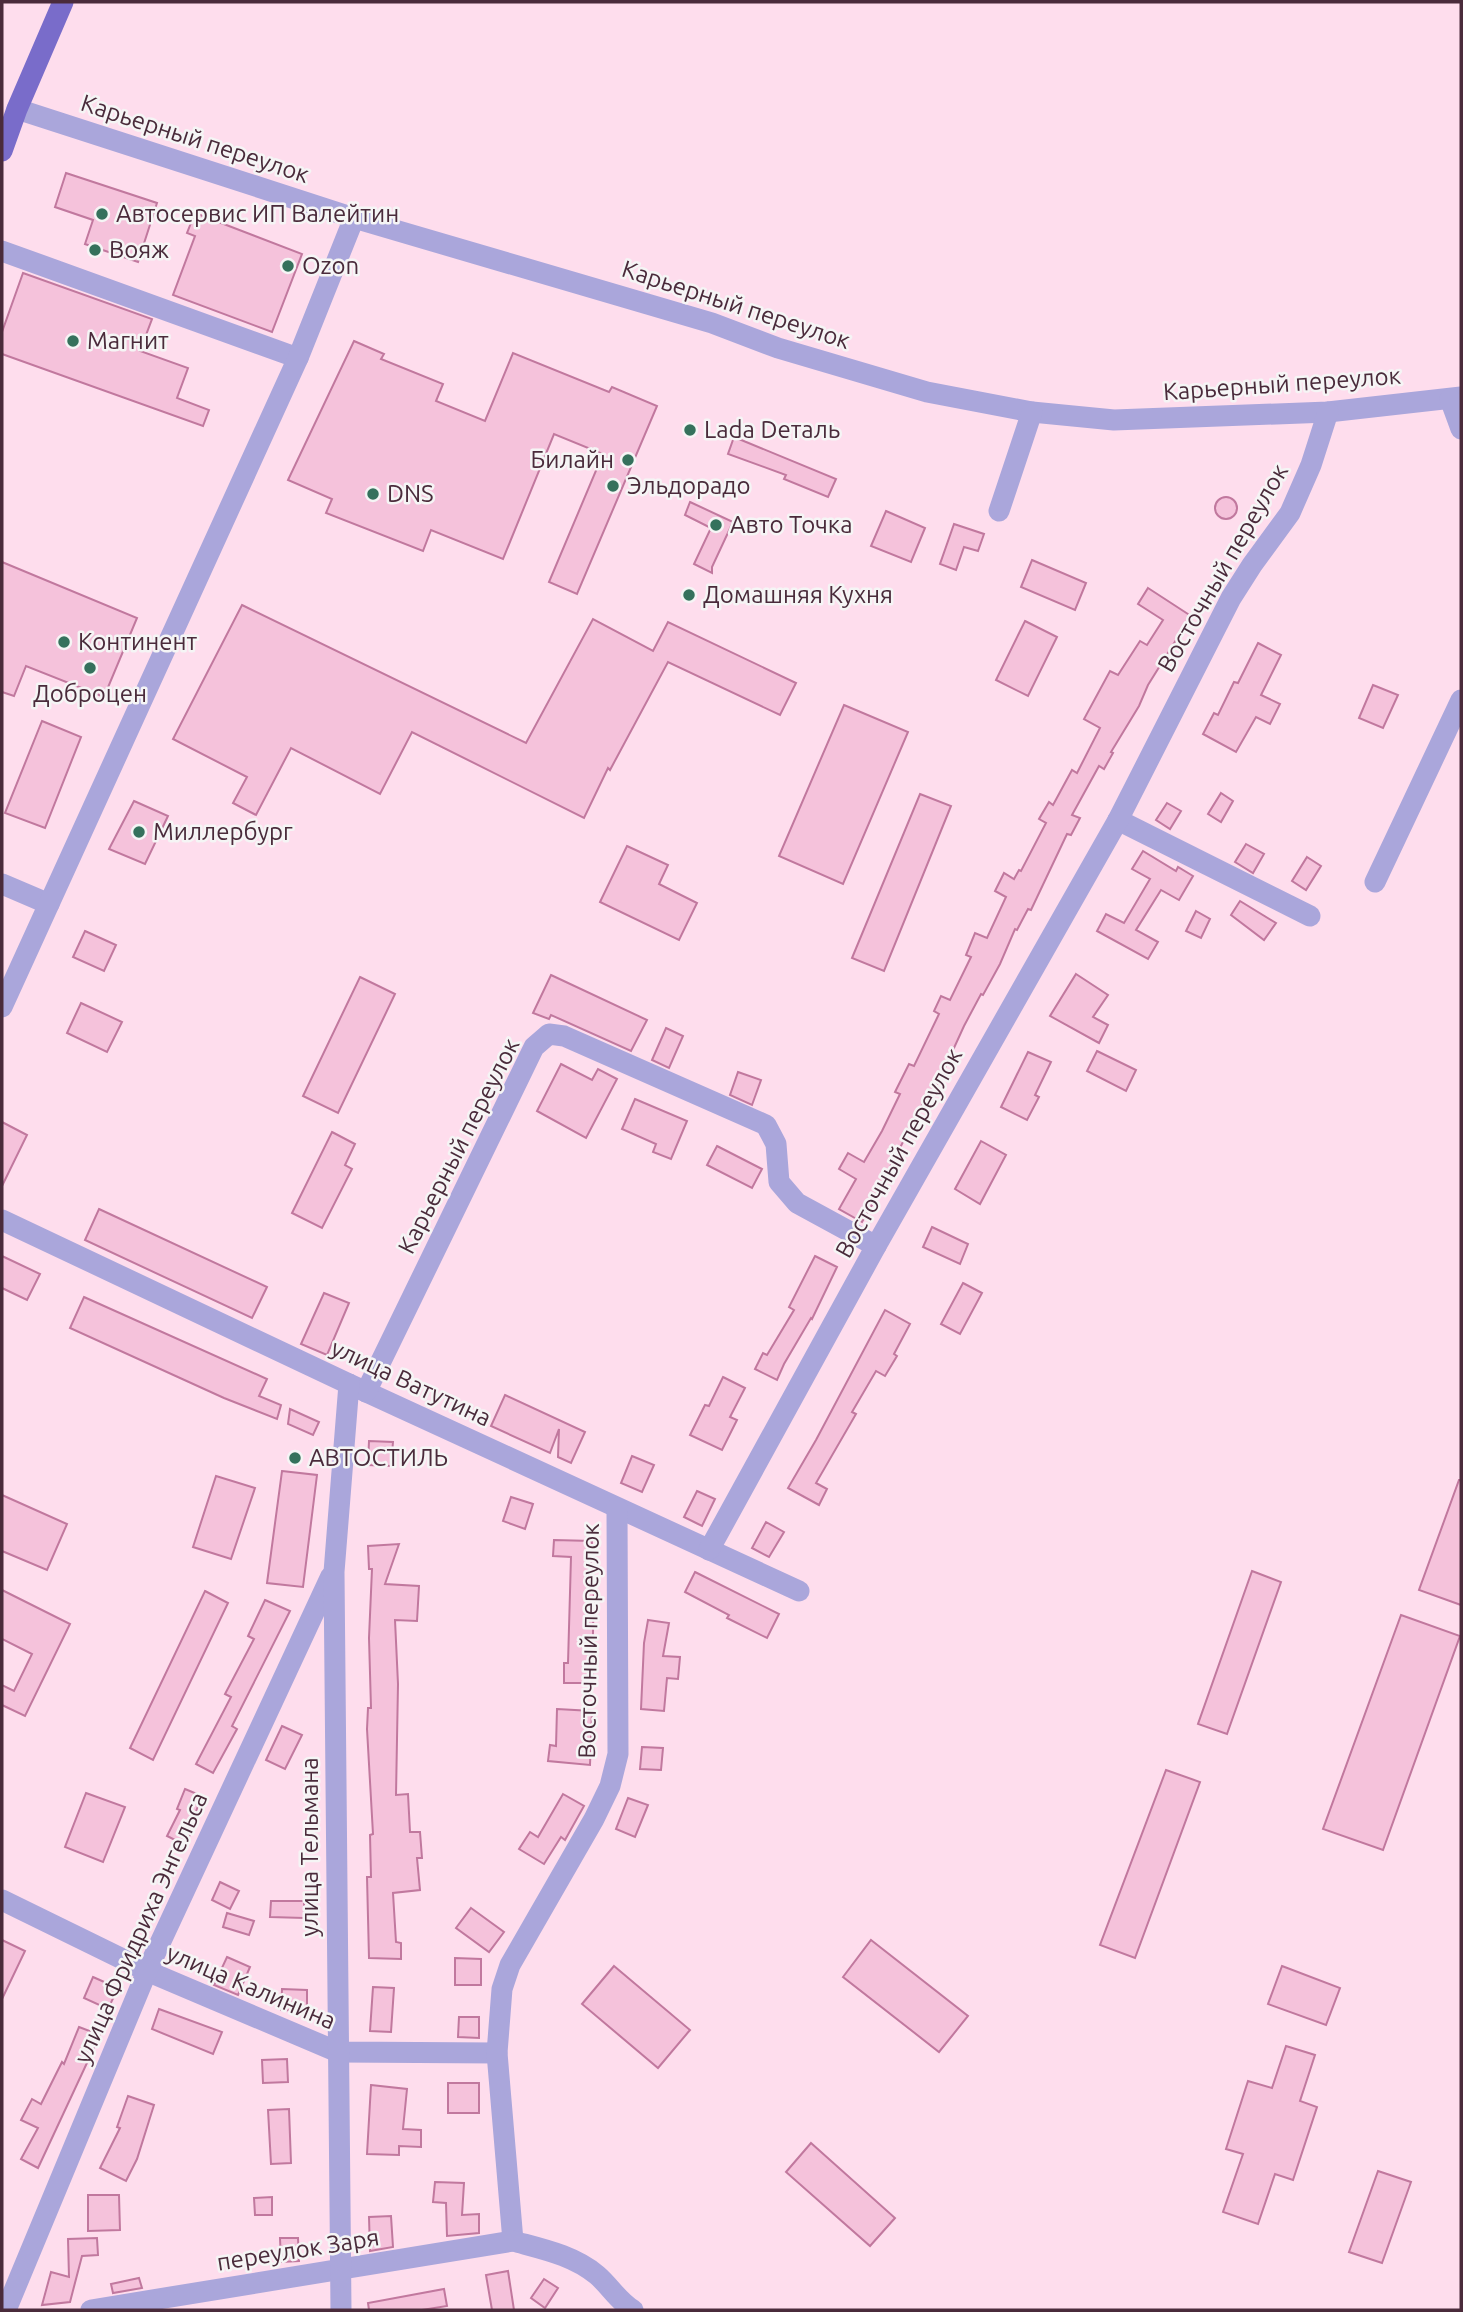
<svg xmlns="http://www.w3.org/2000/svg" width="1463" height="2312" viewBox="0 0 1463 2312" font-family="Ubuntu,sans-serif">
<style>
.building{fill:#f5c2db;stroke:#c1789e;stroke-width:2}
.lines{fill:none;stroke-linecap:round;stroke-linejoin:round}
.minor{stroke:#aaa6db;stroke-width:21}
.major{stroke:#796cca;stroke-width:21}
.poi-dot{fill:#35715c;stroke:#f5f5f5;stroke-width:2.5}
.labels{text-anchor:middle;stroke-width:5;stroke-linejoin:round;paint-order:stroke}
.street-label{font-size:24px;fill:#4a2b3b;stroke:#f5f5f5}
.poi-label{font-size:24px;fill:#4a2b3b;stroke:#f5f5f5;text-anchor:start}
</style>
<rect width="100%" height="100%" fill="#fedded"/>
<g class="building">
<path d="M66 173 157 203 138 262 85 244 93 220 55 207Z"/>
<path d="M195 213 302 254 272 332 173 295 195 236 187 233Z"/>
<path d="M23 273 152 319 140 351 188 368 177 398 209 410 203 426 2 354V332Z"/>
<path d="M354 341 384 354 381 359 443 384 436 401 485 421 513 353 609 392 612 387 657 406 577 594 549 582 603 454 554 434 503 559 431 530 423 551 326 513 332 499 288 480Z"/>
<path d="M734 437 836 479 828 497 784 479 786 475 728 454Z"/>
<circle cx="1226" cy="508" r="11"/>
<path d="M690 502 733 522 712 567V573L694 564 711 528 685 515Z"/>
<path d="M886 511 925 528 911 562 871 546Z"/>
<path d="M954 524 984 534 978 551 964 547 956 570 940 564Z"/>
<path d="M1032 560 1086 583 1075 610 1021 587Z"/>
<path d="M2 562 137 618 104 697 26 666 14 696 2 692Z"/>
<path d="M1148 588 1191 616 1148 685 1139 706 1111 752 1113 753 1104 769 1099 766 1072 815 1080 818 1071 835 1067 834 1031 910 1028 909 1017 930 1015 929 1000 964 983 995 981 994 964 1026 927 1107 922 1105 886 1175 889 1176 862 1222 839 1209 856 1179 839 1169 848 1153 864 1162 882 1131 900 1094 895 1092 909 1064 914 1066 939 1014 934 1011 941 996 950 1000 971 957 966 955 975 933 987 938 1006 897 995 891 1004 873 1014 879 1019 870 1021 871 1046 823 1039 819 1049 802 1053 805 1072 770 1077 773 1100 728 1084 719 1110 671 1118 675 1140 641 1147 645 1163 620 1138 604Z"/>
<path d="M242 605 526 743 593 619 653 651 668 622 796 683 780 715 668 662 610 770 608 768 584 818 412 732 380 794 291 748 256 815 233 803 247 777 173 739Z"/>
<path d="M1025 621 1057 637 1028 696 996 680Z"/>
<path d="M1258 643 1281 655 1261 695 1280 704 1270 724 1256 717 1236 752 1203 734 1214 713 1218 715 1234 682 1238 683Z"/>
<path d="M1373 685 1398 695 1383 728 1359 718Z"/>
<path d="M844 705 908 732 843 884 779 856Z"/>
<path d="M42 721 81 737 45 828 5 813Z"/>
<path d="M1221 793 1233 801 1221 822 1208 814Z"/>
<path d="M920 794 951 806 884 971 852 958Z"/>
<path d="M134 801 168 816 145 864 109 849Z"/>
<path d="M1167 803 1181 811 1170 829 1156 820Z"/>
<path d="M1246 844 1264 854 1253 873 1235 862Z"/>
<path d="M627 846 668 865 659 884 697 903 679 940 600 902Z"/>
<path d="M1143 851 1176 871 1178 867 1193 876 1179 900 1161 890 1136 930 1158 942 1148 959 1097 931 1106 914 1124 923 1150 879 1132 869Z"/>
<path d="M1307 857 1321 866 1306 890 1292 881Z"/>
<path d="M1240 901 1276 923 1264 940 1231 915Z"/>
<path d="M1196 911 1210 919 1201 938 1186 931Z"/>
<path d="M85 931 116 945 104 971 73 957Z"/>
<path d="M1076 974 1108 995 1093 1017 1108 1025 1099 1043 1050 1016Z"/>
<path d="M551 975 647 1020 631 1051 551 1015 549 1019 533 1013Z"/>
<path d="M360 977 395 994 338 1113 303 1096Z"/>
<path d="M81 1003 122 1022 107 1052 67 1033Z"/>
<path d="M666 1028 683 1036 669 1068 652 1060Z"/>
<path d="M1097 1051 1136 1070 1126 1091 1087 1071Z"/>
<path d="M1028 1052 1051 1062 1035 1095 1039 1097 1027 1120 1001 1107Z"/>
<path d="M561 1064 592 1080 598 1069 617 1079 586 1138 537 1111Z"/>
<path d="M738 1072 761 1080 752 1105 730 1095Z"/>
<path d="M635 1099 687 1121 671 1159 653 1152 656 1144 622 1129Z"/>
<path d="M2 1122 27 1135 2 1186Z"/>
<path d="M332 1132 355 1144 345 1165 352 1169 322 1228 292 1213Z"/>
<path d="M981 1141 1006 1155 980 1204 955 1189Z"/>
<path d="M717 1146 762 1169 752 1188 707 1165Z"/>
<path d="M99 1209 267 1287 252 1318 85 1240Z"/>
<path d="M932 1227 968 1244 960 1264 923 1247Z"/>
<path d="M2 1256 40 1274 27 1300 2 1288Z"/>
<path d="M815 1256 837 1267 812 1319 811 1318 784 1364 777 1380 755 1369 763 1353 767 1355 794 1310 789 1307Z"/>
<path d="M963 1283 982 1293 960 1334 941 1324Z"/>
<path d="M324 1293 349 1303 327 1355 301 1344Z"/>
<path d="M84 1297 267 1379 259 1396 281 1405 277 1419 224 1398 70 1328Z"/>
<path d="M885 1310 910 1324 894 1354 897 1356 885 1376 876 1371 852 1412 856 1414 816 1483 827 1489 819 1505 788 1488 816 1440Z"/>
<path d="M723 1377 745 1388 730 1417 737 1420 722 1450 690 1435 705 1405 709 1406Z"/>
<path d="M505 1395 585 1432 571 1463 558 1457 559 1429 550 1453 491 1426Z"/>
<path d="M290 1409 319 1422 313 1435 288 1424Z"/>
<path d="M369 1441 393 1442 391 1466 368 1465Z"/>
<path d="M632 1456 654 1465 642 1492 621 1483Z"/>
<path d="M282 1471 317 1475 303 1587 267 1583Z"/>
<path d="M216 1476 255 1488 231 1559 193 1547Z"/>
<path d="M1459 1480H1461V1605L1419 1590Z"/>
<path d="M697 1491 715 1499 702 1526 684 1517Z"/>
<path d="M2 1495 67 1524 47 1570 2 1551Z"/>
<path d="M511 1497 533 1504 525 1529 503 1521Z"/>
<path d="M766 1522 784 1532 769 1557 752 1548Z"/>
<path d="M554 1540 592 1541 590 1582H594L592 1683H564V1663H568L571 1557 553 1556Z"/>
<path d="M399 1544 385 1584 419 1586 417 1621 395 1620 398 1684 396 1795 408 1794 410 1832H420L422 1858H417L420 1890 393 1893 396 1942 401 1943V1959L369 1958 367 1877H371L370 1835 373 1834 367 1729 368 1708H371L369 1638 372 1569H369L368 1546Z"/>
<path d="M1252 1571 1281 1582 1227 1734 1198 1724Z"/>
<path d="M695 1572 779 1614 767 1638 727 1618 729 1615 685 1592Z"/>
<path d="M2 1590 70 1624 25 1716 2 1705V1685L14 1691 32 1654 2 1639Z"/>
<path d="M205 1591 228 1603 153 1760 130 1748Z"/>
<path d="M265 1600 290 1611 232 1726 237 1729 213 1773 196 1764 231 1697 225 1694 254 1639 248 1636Z"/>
<path d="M1401 1615 1460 1636 1383 1850 1323 1829Z"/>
<path d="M648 1620 669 1623 663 1656 680 1657 678 1679 667 1678 664 1711 641 1709 644 1643Z"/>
<path d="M557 1709 592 1711 590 1765 548 1761 550 1745 556 1746Z"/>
<path d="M282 1726 302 1735 285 1769 266 1760Z"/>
<path d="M642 1747 663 1748 661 1770 640 1769Z"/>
<path d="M1166 1770 1200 1782 1135 1958 1100 1945Z"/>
<path d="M185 1789 202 1796 191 1824 194 1826 185 1845 167 1836 180 1810 177 1809Z"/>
<path d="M86 1793 125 1807 103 1862 65 1847Z"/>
<path d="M563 1794 584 1806 565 1840 561 1837 544 1864 519 1849 530 1832 538 1837Z"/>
<path d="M628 1798 648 1805 635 1837 616 1829Z"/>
<path d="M220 1882 239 1891 230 1909 212 1900Z"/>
<path d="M271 1901H304V1918L270 1917Z"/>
<path d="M471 1908 504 1932 489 1952 456 1928Z"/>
<path d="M227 1913 254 1921 249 1935 223 1927Z"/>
<path d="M2 1940 25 1951 2 1999Z"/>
<path d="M871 1940 968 2016 939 2052 843 1977Z"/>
<path d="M227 1957 250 1967 238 1995 214 1985Z"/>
<path d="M455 1958 481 1959V1985H455Z"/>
<path d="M614 1966 690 2030 658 2068 582 2004Z"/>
<path d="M1282 1966 1340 1988 1326 2025 1268 2004Z"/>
<path d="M93 1977 118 1988 108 2009 84 1998Z"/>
<path d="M373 1987 394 1988 391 2032 370 2031Z"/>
<path d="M282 1989 307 1990V2011L281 2010Z"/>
<path d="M159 2009 222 2032 213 2054 152 2029Z"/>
<path d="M459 2017H479V2038L458 2037Z"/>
<path d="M79 2027 100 2035 38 2168 21 2159 38 2128 21 2120 32 2099 41 2104 62 2062 64 2064Z"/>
<path d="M1286 2046 1315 2055 1300 2101 1317 2107 1293 2180 1275 2174 1258 2224 1223 2212 1243 2154 1226 2149 1248 2081 1272 2088Z"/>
<path d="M287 2059 288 2082 263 2083 262 2060Z"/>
<rect x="448" y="2083" width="31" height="30"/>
<path d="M371 2085 407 2089 403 2129 421 2130V2147L399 2146V2155L367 2154Z"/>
<path d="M128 2096 154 2105 137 2159 126 2181 100 2168 120 2128 117 2127Z"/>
<path d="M289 2109 291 2163 271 2164 268 2110Z"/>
<path d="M811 2143 895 2218 870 2246 786 2172Z"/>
<path d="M1378 2171 1411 2182 1382 2263 1349 2252Z"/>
<path d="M435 2182 464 2183 462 2215 479 2214V2233L447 2236 446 2203 433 2202Z"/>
<path d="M88 2195H119L120 2230 88 2231Z"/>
<path d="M272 2197V2215H255L254 2198Z"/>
<path d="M391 2216 393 2247 370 2251 369 2217Z"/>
<path d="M97 2238 98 2255 82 2256 70 2302 42 2305 51 2272 69 2277 68 2239Z"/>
<path d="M280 2238H298L299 2261 281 2262Z"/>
<path d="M508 2271 514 2310H492L486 2275Z"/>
<path d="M139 2278 142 2288 113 2293 111 2284Z"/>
<path d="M544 2279 558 2288 545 2308 531 2298Z"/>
<path d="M444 2289 447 2306 422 2310H369L368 2303Z"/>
</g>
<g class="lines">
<g class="minor">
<path d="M17 109 354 218 712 323 778 348 927 392 1032 412 1114 420 1328 412 1461 397"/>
<path d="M2 251 298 358"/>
<path d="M1450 399 1461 429"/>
<path d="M999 511 1032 412"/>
<path d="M1118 820 1310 916"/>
<path d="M1375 882 1461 700"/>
<path d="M2 884 49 904"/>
<path d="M2 1007 298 358 354 218"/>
<path d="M2 1220 349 1384 799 1591"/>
<path d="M366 1392 534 1047 549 1034 564 1036 766 1125 776 1144 779 1182 797 1203 876 1246"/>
<path d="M709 1550 876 1246 1118 820 1231 598 1252 565 1290 513 1311 465 1328 412"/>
<path d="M2 1900 147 1971 338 2052 497 2053"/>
<path d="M513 2241 497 2053 502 1989 510 1965 594 1819 610 1786 618 1754 617 1508"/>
<path d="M6 2310 147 1971 331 1576"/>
<path d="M91 2310 513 2241C542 2249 573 2255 597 2275 610 2286 618 2301 633 2310"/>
<path d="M341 2310 334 1572 349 1384"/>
</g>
<path class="major" d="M2 151 17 109 63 2"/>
</g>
<g class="poi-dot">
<circle cx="102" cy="214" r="7"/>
<circle cx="95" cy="250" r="7"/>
<circle cx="288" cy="266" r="7"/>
<circle cx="73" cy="341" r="7"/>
<circle cx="690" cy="430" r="7"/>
<circle cx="628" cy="460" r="7"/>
<circle cx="613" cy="486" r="7"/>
<circle cx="373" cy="494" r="7"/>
<circle cx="716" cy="525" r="7"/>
<circle cx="689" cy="595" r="7"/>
<circle cx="64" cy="642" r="7"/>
<circle cx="90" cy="668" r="7"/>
<circle cx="139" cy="832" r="7"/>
<circle cx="295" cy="1458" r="7"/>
</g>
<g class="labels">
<g class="street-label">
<text transform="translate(195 139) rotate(18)" y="8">Карьерный переулок</text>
<text transform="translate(736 305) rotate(18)" y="8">Карьерный переулок</text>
<text transform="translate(1282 384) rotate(-4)" y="8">Карьерный переулок</text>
<text transform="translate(1223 568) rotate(-60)" y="8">Восточный переулок</text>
<text transform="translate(459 1146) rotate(-63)" y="8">Карьерный переулок</text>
<text transform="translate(899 1153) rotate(-61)" y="8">Восточный переулок</text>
<text transform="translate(411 1383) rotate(25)" y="8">улица Ватутина</text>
<text transform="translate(589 1641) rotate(-89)" y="8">Восточный переулок</text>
<text transform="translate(310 1847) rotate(-90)" y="8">улица Тельмана</text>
<text transform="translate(141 1928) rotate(-66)" y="8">улица Фридриха Энгельса</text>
<text transform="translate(251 1987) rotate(23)" y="8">улица Калинина</text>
<text transform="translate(298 2250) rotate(-9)" y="8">переулок Заря</text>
</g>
<g class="poi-label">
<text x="116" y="222">Автосервис ИП Валейтин</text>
<text x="109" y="258">Вояж</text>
<text x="302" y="274">Ozon</text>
<text x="87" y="349">Магнит</text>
<text x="704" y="438">Lada Dеталь</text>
<text x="614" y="468" text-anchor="end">Билайн</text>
<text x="627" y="494">Эльдорадо</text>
<text x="387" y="502">DNS</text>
<text x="730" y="533">Авто Точка</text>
<text x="703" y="603">Домашняя Кухня</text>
<text x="78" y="650">Континент</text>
<text x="90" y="702" text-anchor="middle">Доброцен</text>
<text x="153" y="840">Миллербург</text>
<text x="309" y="1466">АВТОСТИЛЬ</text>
</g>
</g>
<rect width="1463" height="2312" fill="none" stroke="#4a2b3b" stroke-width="7"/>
</svg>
